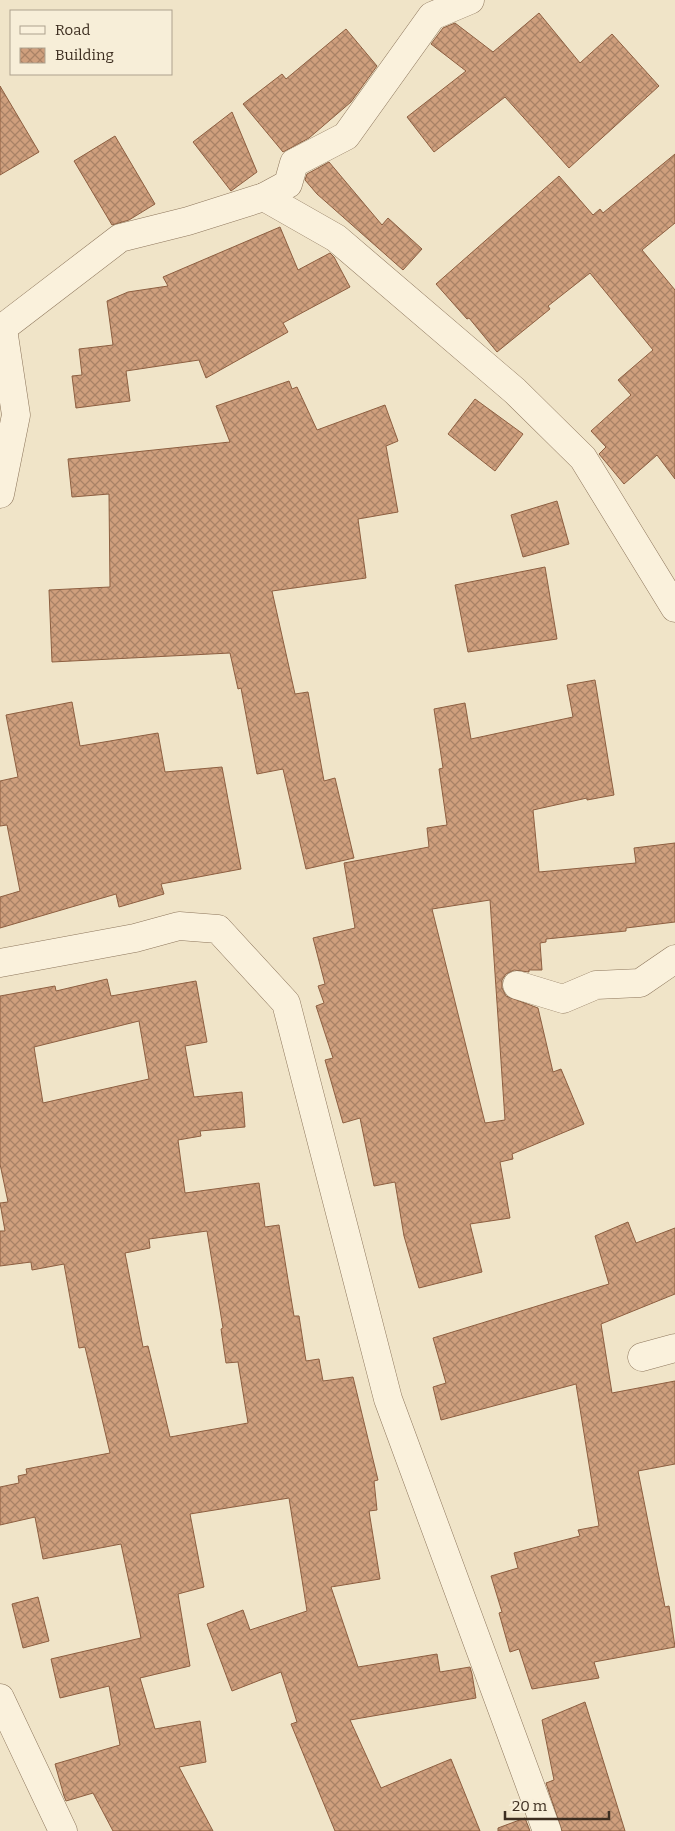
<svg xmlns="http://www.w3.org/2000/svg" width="675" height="1831" viewBox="0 0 675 1831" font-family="Bitter,serif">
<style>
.building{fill:url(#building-cross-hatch);stroke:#8d5f41;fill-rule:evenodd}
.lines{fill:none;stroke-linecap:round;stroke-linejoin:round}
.minor-casing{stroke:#8d765c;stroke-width:29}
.minor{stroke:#faf1dc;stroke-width:28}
</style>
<defs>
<pattern id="building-cross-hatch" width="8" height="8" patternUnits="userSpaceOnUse" patternTransform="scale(1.25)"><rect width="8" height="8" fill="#cf9f7d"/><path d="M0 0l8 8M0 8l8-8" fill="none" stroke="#a98266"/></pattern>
</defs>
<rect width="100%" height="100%" fill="#f0e4c8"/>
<g class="building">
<path d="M539 13 580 63 612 34 659 86 569 168 505 97 434 152 407 117 466 71 431 44 443 28 455 23 493 52Z"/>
<path d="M346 29 377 66 351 102 309 138 283 152 243 104 282 74 286 79Z"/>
<path d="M0 86 39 152 0 175Z"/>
<path d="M232 112 257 172 231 191 193 142Z"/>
<path d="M115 136 155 204 129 220 112 225 74 161Z"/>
<path d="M675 154V223L642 250 675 290V479L657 455 624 484 599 454 606 447 591 431 631 395 618 380 653 350 590 273 548 306 550 309 497 352 469 318 467 319 436 284 559 176 593 215 600 209 603 213Z"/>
<path d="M329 162 382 225 388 218 422 249 403 270 317 194 305 180 307 174Z"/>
<path d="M280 227 298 270 330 253 334 257 350 287 283 323 288 332 206 378 199 360 126 371 130 401 76 408 72 376 82 375 79 349 113 345 107 301 128 292 168 286 163 277Z"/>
<path d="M289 381 292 389 297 387 317 430 385 405 398 441 386 446 398 512 358 519 366 578 272 591 295 694 308 692 324 781 335 778 354 858 306 869 283 769 257 774 241 688 238 689 230 653 52 662 49 590 110 587 109 494 72 497 68 459 230 442 216 406Z"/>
<path d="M475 399 523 434 495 471 448 434Z"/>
<path d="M557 501 569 544 523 557 511 515Z"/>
<path d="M545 567 557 639 468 652 455 585Z"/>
<path d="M595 680 614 795 587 800V798L533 810 539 872 636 863 634 848 675 843V922L626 928V931L546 939V942L540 943 542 970H529V972L514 970 506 974 502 980V988L506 996 538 1008 553 1072 561 1069 584 1124 512 1154 513 1159 500 1162 510 1218 470 1224 482 1272 419 1288 404 1236 395 1182 374 1186 360 1118 343 1123 325 1060 333 1058 316 1006 324 1003 318 986 325 984 313 938 355 928 344 863 429 847 427 828 447 825 439 769 443 768 434 709 465 703 471 739 573 717 567 685ZM490 900 505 1120 485 1123 432 909Z"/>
<path d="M72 702 80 746 158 733 165 772 222 767 241 869 161 884 164 894 119 907 116 894 0 928V897L20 891 7 825 0 826V781L18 777 6 715Z"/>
<path d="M107 979 111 996 196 981 207 1042 185 1046 194 1097 242 1092 245 1127 200 1131 201 1136 178 1140 185 1193 259 1183 265 1227 279 1225 294 1316H299L306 1361 319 1359 323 1381 353 1377 378 1480 374 1481 377 1510 369 1511 380 1579 331 1587 358 1667 437 1654 440 1672 470 1667 472 1674 476 1698 350 1720 381 1788 451 1759 480 1831H335L291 1724 297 1722 281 1672 232 1691 207 1624 243 1610 250 1630 307 1611 289 1498 190 1514 204 1587 178 1594 190 1666 140 1678 155 1729 200 1721 206 1762 179 1767 213 1831H113L93 1793 66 1801 64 1796 55 1764 120 1745 109 1686 60 1698 51 1659 141 1638 121 1544 43 1559 35 1517 0 1525V1487L19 1483 18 1476 27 1474 26 1469 110 1453 85 1347 79 1348 64 1264 32 1270 31 1262 0 1266V1231H5L0 1203 8 1202 0 1164V996L55 986 56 991ZM139 1021 149 1079 43 1103 34 1047ZM207 1231 223 1328 221 1329 226 1363 238 1362 248 1423 170 1437 148 1346 143 1347 125 1253 150 1248 149 1239Z"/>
<path d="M628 1222 636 1243 675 1228V1294L601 1324 612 1393 675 1381V1464L638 1471 665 1607 669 1606 675 1647 594 1662 599 1678 532 1689 519 1649 510 1652 499 1613 502 1612 491 1576 518 1568 514 1553 580 1536 578 1530 599 1526 576 1384 441 1420 433 1387 446 1383 433 1338 609 1284 595 1236Z"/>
<path d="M38 1597 49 1641 23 1648 12 1604Z"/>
<path d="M585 1702 625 1831H562L546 1783 554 1780 542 1720Z"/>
<path d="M525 1818 530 1831H498V1828Z"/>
</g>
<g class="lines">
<g class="minor-casing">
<g id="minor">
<path d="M264 197 288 184 294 163 346 136 432 16 470 0"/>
<path d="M0 330 120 238 188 221 264 197 336 238 515 391 583 458 675 608"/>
<path d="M0 494 16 415 3 329"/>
<path d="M0 963 135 938 179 926 218 929 286 1003 388 1399 547 1831"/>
<path d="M517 985 563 999 596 985 640 983 675 959"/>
<path d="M642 1357 675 1348"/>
<path d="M0 1698 63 1831"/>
</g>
</g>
<use href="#minor" class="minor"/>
</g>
<rect x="10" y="10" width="162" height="65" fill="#f7eed8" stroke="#ada18e"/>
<rect x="20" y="26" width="25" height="8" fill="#faf1dc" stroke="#ada18e"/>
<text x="55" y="35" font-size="15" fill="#3d2e20">Road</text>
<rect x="20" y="48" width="25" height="15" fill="url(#building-cross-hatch)" stroke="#ada18e"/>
<text x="55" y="60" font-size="15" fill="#3d2e20">Building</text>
<path d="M505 1811v8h104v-8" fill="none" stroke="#3d2e20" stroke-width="2.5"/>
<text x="512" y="1811" font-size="15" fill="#3d2e20" stroke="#f7eed8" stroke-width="4" paint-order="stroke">20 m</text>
</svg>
